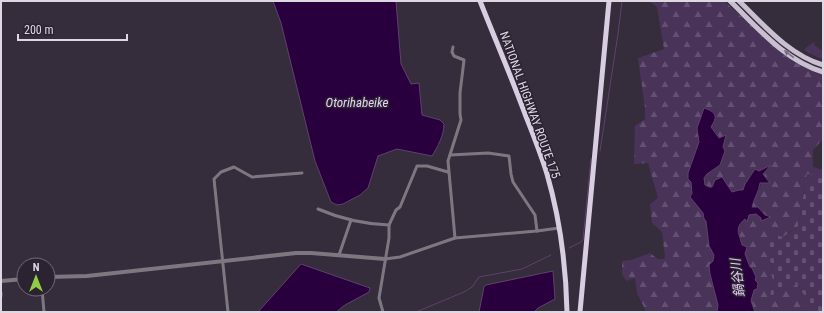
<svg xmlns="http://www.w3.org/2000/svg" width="824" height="313" viewBox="0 0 824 313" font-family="'Roboto Condensed','Noto Sans JP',sans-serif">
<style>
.forest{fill:url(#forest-firs)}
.cemetery{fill:url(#cemetery-stones)}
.water{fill:#29003d;stroke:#5f416f}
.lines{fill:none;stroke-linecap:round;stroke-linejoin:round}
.stream{stroke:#5f416f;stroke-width:1}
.minor{stroke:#7d7880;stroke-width:3}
.tertiary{stroke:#7d7880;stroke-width:4}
.primary{stroke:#c9bfd1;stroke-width:5}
.trunk{stroke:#d8cde1;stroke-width:5}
.oneway{fill:#7a7082}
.labels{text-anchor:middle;stroke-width:3;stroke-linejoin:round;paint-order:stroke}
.street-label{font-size:12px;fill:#ded8e3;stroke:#2b2232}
.water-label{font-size:13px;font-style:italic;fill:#e6d0f6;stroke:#2b2232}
</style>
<defs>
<pattern id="forest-firs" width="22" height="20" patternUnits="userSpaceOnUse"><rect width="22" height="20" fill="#4a3359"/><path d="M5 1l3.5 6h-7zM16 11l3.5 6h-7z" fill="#645071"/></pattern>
<pattern id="cemetery-stones" width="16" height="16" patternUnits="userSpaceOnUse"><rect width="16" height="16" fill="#4a3359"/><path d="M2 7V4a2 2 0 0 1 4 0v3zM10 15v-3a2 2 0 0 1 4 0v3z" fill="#645071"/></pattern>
</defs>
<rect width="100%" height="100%" fill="#352c3c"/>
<g class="forest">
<path d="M649 1H724L792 61 816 73 823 75V139L813 150V167L823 170V176L807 174 798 227 783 237 766 254C775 265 770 268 773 281L795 282 811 305 805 312H755L751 301 756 277 747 260 745 254 746 247 742 245C739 233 734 228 745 218L748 221 749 215 756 214 761 218V221L770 217 765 215 763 212 752 207C753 201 756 198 758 192 764 180 760 178 770 166L759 171 744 190H739L733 192 715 180 712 187H709L705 185 703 179 707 174 720 165 725 135 720 138 711 127 715 121 697 128 699 142 688 173C689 181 694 188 690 197L703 213 704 219 706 221 709 246 714 255 713 261 709 265 710 274 718 305 717 312H644L645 309 637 293 635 278 626 281 622 274V261L631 260 650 253 658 259H664L665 257 662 232 652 223 650 204 658 198 648 163 634 164 635 126 645 119V108L638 58 664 49 657 7Z"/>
<path d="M814 42 815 46 823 51V59L817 57 804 50 808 46Z"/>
</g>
<path class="cemetery" d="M807 174 823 176V312H805L811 305 795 282H792L791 286 770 296 773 281 771 273 772 264 766 254 768 239 773 234 783 237 798 227Z"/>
<g class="water">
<path d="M273 1H396L401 64 411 84 419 83 422 115 440 120 444 124C444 135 438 146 432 156L397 149 378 156 368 188 360 195 343 204 337 205 331 202 315 161 281 23Z"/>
<path d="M704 108C716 112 718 116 711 127L719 138 726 135 723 147 725 151 720 165 707 174 704 178 705 185 709 187H712L715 180 722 177 732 192 739 190H743L745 184 755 169 759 171 771 165 763 174 770 183H760C759 192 754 198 752 207H758L765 215 771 217 761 221V218L756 214 749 215 747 222 745 219C734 228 739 233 742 245L747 247 745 254 750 267 752 268 756 277 755 280 758 283 757 289 754 290 751 301 755 312H717L718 305 710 274 709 265 713 261 714 255 709 246 706 221 704 219 703 213 690 197 692 193 691 182 688 179V173L699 142 697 128Z"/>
<path d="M301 264 370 288 369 292 345 305 336 312H258Z"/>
<path d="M553 271 555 299 538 308 534 312H479L484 287 486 285Z"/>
</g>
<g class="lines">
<g class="stream">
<path d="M600 151 618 34 622 1"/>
<path d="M569 248 581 242 583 240 591 159"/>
<path d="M416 312 464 292 472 287 479 277 522 269 551 255"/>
</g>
<g class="minor">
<path d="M453 47 452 52 454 56 464 60 460 93V114L461 120 448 161 455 238"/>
<path d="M450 155 488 153 509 156 511 174 513 182 535 215 537 231"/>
<path d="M318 209C341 219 364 224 389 225V238L379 298 383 312"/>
<path d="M389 225 396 210 400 207 417 166H427L448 172"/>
<path d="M339 255 351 220"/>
<path d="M385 259 400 257 455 238 537 231 559 228"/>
<path d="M42 289 44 312"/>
<path d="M1 293V296"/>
<path d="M228 312 214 179 221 172 234 167 252 177 302 173"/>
</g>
<g class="tertiary">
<path d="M48 277 87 276 296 253H311L385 259"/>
<path d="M1 281 24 279"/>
</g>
<g class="primary">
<path d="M730 1C757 27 785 61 823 72"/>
<path d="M739 1C764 25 789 55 823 65"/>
</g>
<g class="trunk">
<path d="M480 1C495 39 511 76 525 114 533 134 541 154 547 174 560 219 566 265 567 312"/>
<path d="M580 312 609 1"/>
</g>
</g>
<defs><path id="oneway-solid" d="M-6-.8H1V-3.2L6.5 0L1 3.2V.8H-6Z"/></defs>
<use class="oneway" href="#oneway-solid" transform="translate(789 54) rotate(-143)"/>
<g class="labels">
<g class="street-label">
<text transform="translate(530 105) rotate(70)" y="4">NATIONAL HIGHWAY ROUTE 175</text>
</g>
<g class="water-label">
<text x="357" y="107">Otorihabeike</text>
<text transform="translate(737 278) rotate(-97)" y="5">鍋谷川</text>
</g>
</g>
<rect width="824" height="313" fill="none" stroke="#ded8e3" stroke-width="4"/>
<g transform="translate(36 277)"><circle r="19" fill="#2b2232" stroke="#736b79"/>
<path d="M0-3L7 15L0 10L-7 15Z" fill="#8dce44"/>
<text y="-6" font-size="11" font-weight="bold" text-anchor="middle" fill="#ded8e3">N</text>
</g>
<path d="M18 34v6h109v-6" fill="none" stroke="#ded8e3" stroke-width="2"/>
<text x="24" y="34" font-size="12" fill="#ded8e3" stroke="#2b2232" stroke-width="3" paint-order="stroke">200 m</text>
</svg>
